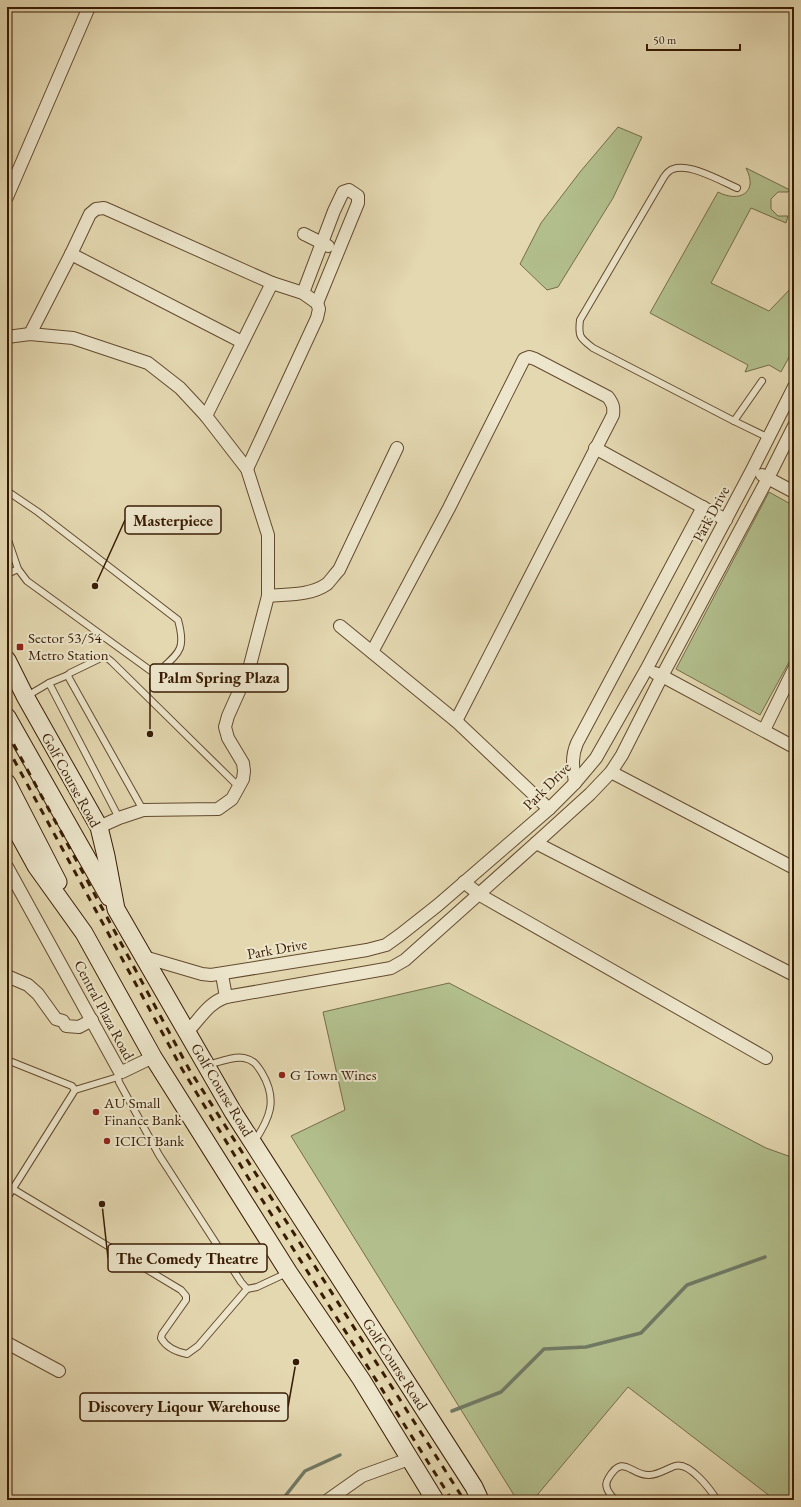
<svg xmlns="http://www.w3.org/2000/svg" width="801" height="1507" viewBox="0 0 801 1507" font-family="'EB Garamond',serif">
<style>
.green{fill:#b2bf8d;stroke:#756d48}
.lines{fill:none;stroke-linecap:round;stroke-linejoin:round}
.stream{stroke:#707a65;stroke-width:3.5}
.lane-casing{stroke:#634a2e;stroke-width:8}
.street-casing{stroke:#634a2e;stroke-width:14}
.secondary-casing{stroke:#381b03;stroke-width:19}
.lane{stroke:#ede6cc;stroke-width:6}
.street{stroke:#ede6cc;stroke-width:12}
.secondary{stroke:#ede6cc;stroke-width:17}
.rail{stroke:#381b03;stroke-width:3;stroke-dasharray:7 7;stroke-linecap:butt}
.poi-dot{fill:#8f2418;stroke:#ede6cc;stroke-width:1.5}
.labels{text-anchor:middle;stroke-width:4;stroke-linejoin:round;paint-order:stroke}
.street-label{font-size:15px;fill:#381b03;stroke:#ede6cc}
.poi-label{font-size:15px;fill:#381b03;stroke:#ede6cc;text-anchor:start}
.leader{fill:none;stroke:#381b03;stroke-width:1.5}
.callout-dot{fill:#381b03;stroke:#ede6cc;stroke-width:1.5}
.callout{fill:#ede6cc;stroke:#381b03;stroke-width:1.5}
.callout-label{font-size:16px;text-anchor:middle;font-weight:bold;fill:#381b03}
</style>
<rect width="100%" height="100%" fill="#e4d8b1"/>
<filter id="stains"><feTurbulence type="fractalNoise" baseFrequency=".005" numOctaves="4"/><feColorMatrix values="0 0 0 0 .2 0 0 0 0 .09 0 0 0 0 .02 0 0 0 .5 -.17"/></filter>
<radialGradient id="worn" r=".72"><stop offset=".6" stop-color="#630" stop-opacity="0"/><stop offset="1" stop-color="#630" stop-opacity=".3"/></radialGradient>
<g class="green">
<path d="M618 127 642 137 613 198 558 287 547 290 520 264 541 223 580 172Z"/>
<path d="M746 168 790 190 788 192H778L771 199V209L778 216H788L786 223 751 208 711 283 769 311 794 285V348L781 372 769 365 745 372 748 365 650 313 718 192C739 203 759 193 746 168Z"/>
<path d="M769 492 794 506V653L760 715 676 669Z"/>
<path d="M449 983 766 1148 794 1158V1500H775L628 1387 533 1500H517L291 1136 345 1110 323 1012Z"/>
</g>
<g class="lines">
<g class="stream">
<path d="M452 1411 501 1392 544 1349 586 1347 641 1333 687 1285 765 1257"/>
<path d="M282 1500 305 1471 340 1455"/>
</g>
<g class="lane-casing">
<g id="lane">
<path d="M737 188C721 181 690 163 673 169 670 170 666 174 664 177L580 320C578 337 580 338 593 348L734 421 769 438"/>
<path d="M734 421 762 381"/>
<path d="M7 493H10L38 512 178 620C186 649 180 652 159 671H151L27 581 18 569 7 537"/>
<path d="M7 574 18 569"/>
<path d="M49 683 68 675"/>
<path d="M27 696 49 683 119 818"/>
<path d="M143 810 69 678 68 675 70 673 103 657H106L112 662 239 787"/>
<path d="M7 1060 72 1086 75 1090"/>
<path d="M208 1065C219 1062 233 1056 244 1058 254 1060 257 1065 262 1073 278 1100 270 1118 254 1142"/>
<path d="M120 1072 118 1077 119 1082 159 1155 241 1282 247 1289"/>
<path d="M13 1189 181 1290 186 1296V1300L162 1334 161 1338C166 1347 177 1352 187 1354L198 1346 247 1289 257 1287 287 1273"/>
<path d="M7 1198 75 1090 118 1077"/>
<path d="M615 1500C610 1494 603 1487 608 1479 623 1452 631 1476 649 1475 658 1475 666 1469 675 1466 689 1461 710 1489 717 1500"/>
</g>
</g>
<g class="street-casing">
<g id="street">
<path d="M7 197 89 7"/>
<path d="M304 234 328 246"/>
<path d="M71 254 242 342"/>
<path d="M303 293 334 211 343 192 349 190 358 196V203L317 303"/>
<path d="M30 334 71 254 90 214 96 209 104 208 111 211 272 283 303 293 317 303 319 309 317 318 247 469"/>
<path d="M7 337 30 334 73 338 148 363 180 388 206 416 247 469 268 535V596L249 669 228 716 225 727 228 738 243 763 244 771 243 779 232 799 218 809 143 810 119 818 99 827"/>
<path d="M206 416 272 283"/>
<path d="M595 448 726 520"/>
<path d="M762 475 794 492"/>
<path d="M268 596C287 594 310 596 327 584 331 580 335 574 339 570L397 448"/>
<path d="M340 626 456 721 549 809"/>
<path d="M372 652 449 508 524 359 529 357 535 359 608 397C613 404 614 407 613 415L456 721"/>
<path d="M655 673 662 676 794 747"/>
<path d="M764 730 794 669"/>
<path d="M611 772 794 868"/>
<path d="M575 783C573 768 571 757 577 743L703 507"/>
<path d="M536 843 794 975"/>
<path d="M7 867 120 1072H122L153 1057"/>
<path d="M464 882 480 895 766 1058"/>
<path d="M144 957 202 974 211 975 367 950 386 945 400 935 438 905 549 809 575 783 596 758 646 670 752 470 794 387"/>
<path d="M222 975 226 997"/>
<path d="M7 976 28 985 38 994 56 1019 63 1021 66 1026 79 1027 92 1020"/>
<path d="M187 1032C200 1019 208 1003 226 997L391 968 405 960 536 843 590 794 611 772 622 755 662 676 768 478 794 426"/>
<path d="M7 1343 59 1371"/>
<path d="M328 1500 362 1476 409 1459"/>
</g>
</g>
<g class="secondary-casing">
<g id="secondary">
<path d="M7 660 25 696 99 827 106 856 116 909 233 1112 474 1487 480 1500"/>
<path d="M7 717 109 897"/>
<path d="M7 783 58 882"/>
<path d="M7 813 36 866 84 933 153 1057 289 1273 361 1379 435 1500"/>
</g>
</g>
<use href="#lane" class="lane"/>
<use href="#street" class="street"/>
<use href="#secondary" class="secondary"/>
<g class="rail">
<path d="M7 732 189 1069 464 1500"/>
<path d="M7 747 182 1069 249 1179 452 1500"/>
</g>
</g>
<g class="poi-dot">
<rect x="16" y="643" width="8" height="8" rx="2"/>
<circle cx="282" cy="1075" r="4"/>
<circle cx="96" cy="1112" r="4"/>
<circle cx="107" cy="1141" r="4"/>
</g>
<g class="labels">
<g class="street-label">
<text transform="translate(711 514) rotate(-62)" y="5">Park Drive</text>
<text transform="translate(71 780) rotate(61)" y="5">Golf Course Road</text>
<text transform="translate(547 786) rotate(-45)" y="5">Park Drive</text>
<text transform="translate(277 949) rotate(-10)" y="5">Park Drive</text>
<text transform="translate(104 1010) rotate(62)" y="5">Central Plaza Road</text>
<text transform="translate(222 1090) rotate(59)" y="5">Golf Course Road</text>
<text transform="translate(395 1364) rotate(57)" y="5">Golf Course Road</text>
</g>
<g class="poi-label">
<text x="28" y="643">Sector 53/54<tspan x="28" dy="17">Metro Station</tspan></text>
<text x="290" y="1080">G Town Wines</text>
<text x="104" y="1108">AU Small<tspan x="104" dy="17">Finance Bank</tspan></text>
<text x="115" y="1146">ICICI Bank</text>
</g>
</g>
<path class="leader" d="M95 586L125 520M150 734L150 678M102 1204L108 1258M296 1362L288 1407"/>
<g class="callout-dot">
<circle cx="95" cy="586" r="4"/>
<circle cx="150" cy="734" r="4"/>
<circle cx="102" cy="1204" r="4"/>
<circle cx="296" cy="1362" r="4"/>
</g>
<g class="callout">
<rect x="125" y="506" width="96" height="28" rx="4"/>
<rect x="150" y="664" width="138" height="28" rx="4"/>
<rect x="108" y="1244" width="159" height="28" rx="4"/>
<rect x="80" y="1393" width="208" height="28" rx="4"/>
</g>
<g class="callout-label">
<text x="173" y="526">Masterpiece</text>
<text x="219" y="683">Palm Spring Plaza</text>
<text x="187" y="1264">The Comedy Theatre</text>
<text x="184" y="1412">Discovery Liqour Warehouse</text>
</g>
<rect width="801" height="1507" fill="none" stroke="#e4d8b1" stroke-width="24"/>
<rect x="8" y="8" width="785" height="1491" fill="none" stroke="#381b03" stroke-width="2"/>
<rect x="12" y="12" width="777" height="1483" fill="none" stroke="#381b03"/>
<path d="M647 44v6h93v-6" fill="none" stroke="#381b03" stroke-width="2"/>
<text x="653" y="44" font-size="12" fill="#381b03" stroke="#ede6cc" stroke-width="3" paint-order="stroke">50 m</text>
<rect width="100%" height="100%" filter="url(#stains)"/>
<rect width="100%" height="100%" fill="url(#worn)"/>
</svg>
